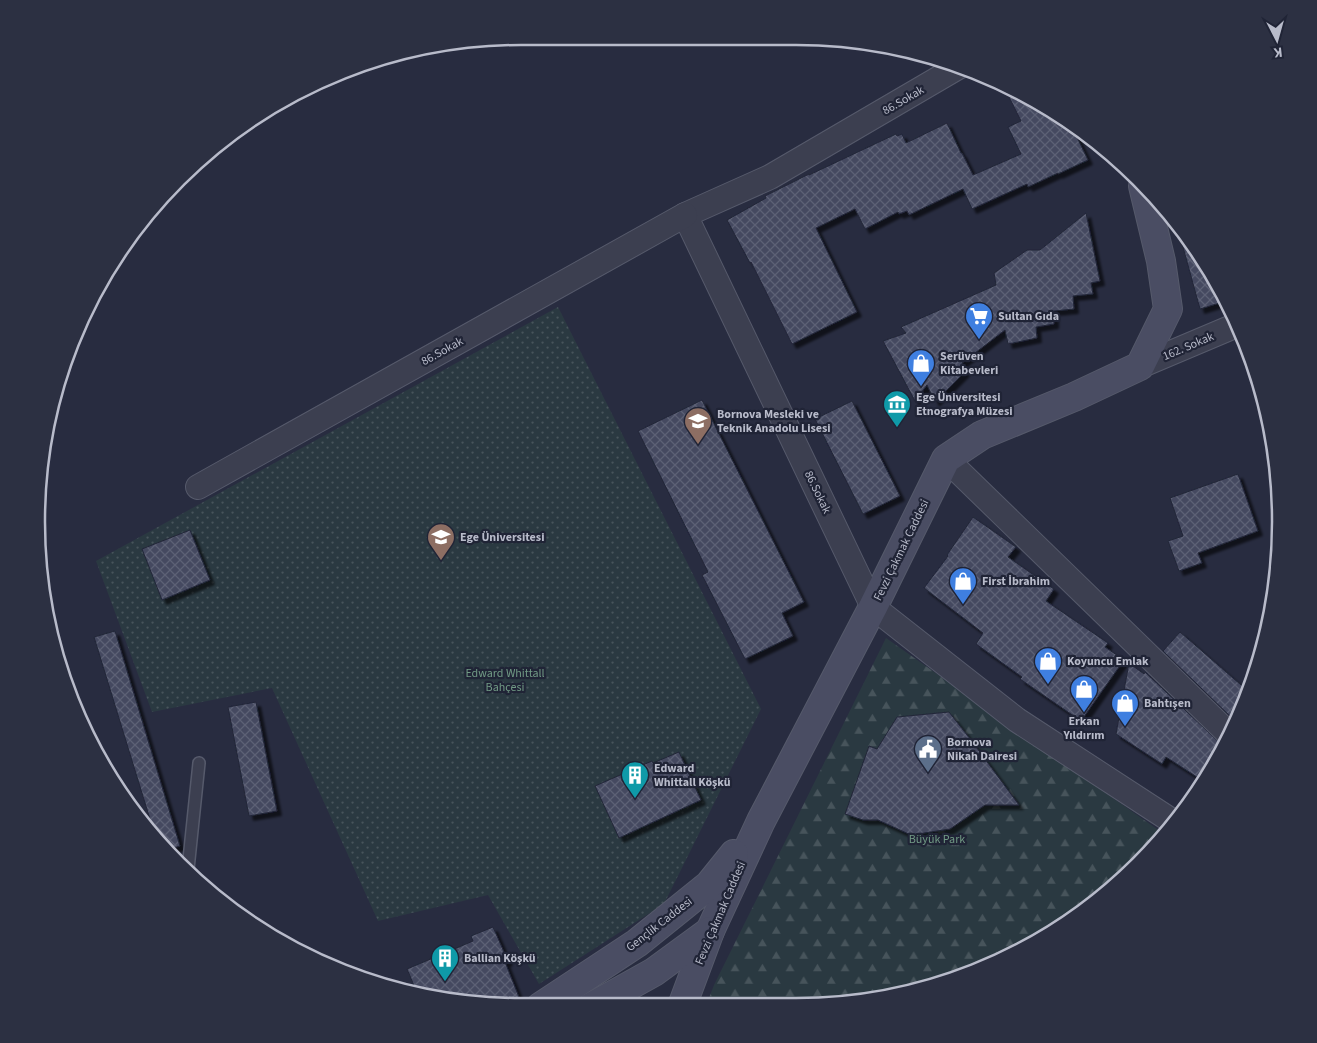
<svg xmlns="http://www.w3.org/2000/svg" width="1317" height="1043" viewBox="0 0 1317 1043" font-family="'Source Sans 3',sans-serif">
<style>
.forest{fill:url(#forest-firs)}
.garden{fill:url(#garden-dots)}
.building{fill:url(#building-cross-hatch);stroke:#222638;filter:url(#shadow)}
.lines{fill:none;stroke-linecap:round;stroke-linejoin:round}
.service-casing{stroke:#565a6b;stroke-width:14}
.minor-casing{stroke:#565a6b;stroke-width:26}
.secondary-casing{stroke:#565a6b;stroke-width:30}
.service{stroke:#3c3f50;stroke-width:11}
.minor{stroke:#3c3f50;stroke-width:24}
.secondary{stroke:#4a4d63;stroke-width:28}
.labels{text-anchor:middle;stroke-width:4.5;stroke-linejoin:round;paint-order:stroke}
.street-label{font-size:12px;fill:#b8bbca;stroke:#202436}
.poi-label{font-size:12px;font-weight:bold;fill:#b8bbca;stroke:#202436;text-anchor:start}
.park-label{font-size:12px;fill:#719a85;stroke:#202436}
.rim{fill:none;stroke:#b8bbca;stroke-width:2.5}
</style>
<defs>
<pattern id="forest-firs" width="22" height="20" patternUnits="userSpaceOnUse" patternTransform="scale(1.25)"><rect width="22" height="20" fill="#2a3941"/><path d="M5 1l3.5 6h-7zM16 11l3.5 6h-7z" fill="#47545b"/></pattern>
<pattern id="garden-dots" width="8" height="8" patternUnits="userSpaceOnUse" patternTransform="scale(1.25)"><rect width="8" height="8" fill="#2a3941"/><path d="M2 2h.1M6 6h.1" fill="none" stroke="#47545b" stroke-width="1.8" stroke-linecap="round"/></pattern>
<pattern id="building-cross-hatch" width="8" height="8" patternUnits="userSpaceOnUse" patternTransform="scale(1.25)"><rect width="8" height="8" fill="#444960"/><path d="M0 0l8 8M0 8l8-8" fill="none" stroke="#5d6175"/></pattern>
<filter id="shadow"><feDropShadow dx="4.5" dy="4.5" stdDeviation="1" flood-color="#0009"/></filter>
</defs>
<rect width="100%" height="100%" fill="#282c40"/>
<path class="forest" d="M886 638 1164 834 1115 887 1038 942 951 981 828 1006H706L714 985Z"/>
<path class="garden" d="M558 307 761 709 664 904 539 984 488 895 378 921 272 688 152 712 96 561Z"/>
<g class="building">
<path d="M1003 85 1038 101 1069 123 1072 127 1088 160 1058 174V173L1028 187 1027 184 972 209 963 189 909 215 907 211 899 214 898 212 865 229 855 209 816 228 857 312 792 344 751 262 750 263 727 220 766 198 765 196 809 174V175L896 134 897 136 902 134 906 143 947 123 961 153H962L973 175 1021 154 1008 127 1021 121Z"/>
<path d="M1086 213 1100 281 1091 283 1093 294 1073 296 1074 309 1054 311V324L1036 327 1037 338 1008 344 1005 330 962 363 965 372 935 402 927 385 915 401 883 341 906 333 901 327 996 285 994 273 1027 250H1040Z"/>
<path d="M1182 228 1216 279 1226 301 1200 309 1178 229Z"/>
<path d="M702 400 804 602 782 613 793 636 745 659 702 575 708 572 638 431Z"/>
<path d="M852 401 900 496 863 514 815 419Z"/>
<path d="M1238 474 1258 531 1198 553 1202 563 1179 571 1168 541 1183 536 1170 498Z"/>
<path d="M973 517 1016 547 1008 557 1054 589 1046 601 1108 643 1105 647 1124 660 1081 721 1020 679 1022 677 976 644 983 633 924 588 948 556 947 555Z"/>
<path d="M190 530 210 580 162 600 142 549Z"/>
<path d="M115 631 180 846 166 850 157 842 94 637Z"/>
<path d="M1180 632 1248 691 1236 722 1163 651Z"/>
<path d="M1129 663 1144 674 1145 672 1224 747 1203 781 1166 757 1162 764 1116 734Z"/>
<path d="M256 702 277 811 249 816 228 707Z"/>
<path d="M949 712 971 740 1019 805H985L950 829 911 835 878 820H863L845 814 869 746 877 749 897 717Z"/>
<path d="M679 752 701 800 619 838 595 786 652 761 653 763Z"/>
<path d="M493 927 508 961 505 962 519 997 500 1005 427 997 418 995 407 969 473 941 471 936Z"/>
</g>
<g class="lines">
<g class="service-casing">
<path id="service" d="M188 869 199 763"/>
</g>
<g class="minor-casing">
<g id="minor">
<path d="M960 66 770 177 685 215 873 607 1017 720 1175 823"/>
<path d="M1140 366 1237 325"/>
<path d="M946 459 1231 736"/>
<path d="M198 487 685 215"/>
</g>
</g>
<g class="secondary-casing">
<g id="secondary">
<path d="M682 1006 710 931 761 821 873 607 946 459 982 435 1074 397 1140 366 1168 309 1161 261 1143 186"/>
<path d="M540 1007 637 943 709 885 734 854"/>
<path d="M591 1007 654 972 710 931"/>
</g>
</g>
<use href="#service" class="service"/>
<use href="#minor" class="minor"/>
<use href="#secondary" class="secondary"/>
</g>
<defs>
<g id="supermarket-pin" transform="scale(1.4375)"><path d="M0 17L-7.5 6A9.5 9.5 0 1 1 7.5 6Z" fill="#3f7fe0" stroke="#202436"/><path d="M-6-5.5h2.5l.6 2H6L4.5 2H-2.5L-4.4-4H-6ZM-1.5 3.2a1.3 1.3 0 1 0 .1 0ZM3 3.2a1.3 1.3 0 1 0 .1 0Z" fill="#fff"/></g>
<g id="shop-pin" transform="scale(1.4375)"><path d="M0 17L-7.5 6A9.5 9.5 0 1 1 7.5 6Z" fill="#3f7fe0" stroke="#202436"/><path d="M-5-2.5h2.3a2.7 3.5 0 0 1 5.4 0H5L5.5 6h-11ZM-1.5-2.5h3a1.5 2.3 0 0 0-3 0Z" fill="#fff"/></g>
<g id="museum-pin" transform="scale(1.4375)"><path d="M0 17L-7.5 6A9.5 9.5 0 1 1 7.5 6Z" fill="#0f9aa8" stroke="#202436"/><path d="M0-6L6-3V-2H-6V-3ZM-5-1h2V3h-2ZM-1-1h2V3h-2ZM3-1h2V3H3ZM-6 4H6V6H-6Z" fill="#fff"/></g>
<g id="school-pin" transform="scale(1.4375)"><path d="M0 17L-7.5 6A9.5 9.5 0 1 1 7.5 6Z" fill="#8d6e63" stroke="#202436"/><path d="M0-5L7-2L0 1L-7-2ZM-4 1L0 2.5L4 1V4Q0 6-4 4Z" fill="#fff"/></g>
<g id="university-pin" transform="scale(1.4375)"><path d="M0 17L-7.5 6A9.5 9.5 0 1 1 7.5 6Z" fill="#8d6e63" stroke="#202436"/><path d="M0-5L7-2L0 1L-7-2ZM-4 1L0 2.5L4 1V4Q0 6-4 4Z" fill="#fff"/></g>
<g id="civic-pin" transform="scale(1.4375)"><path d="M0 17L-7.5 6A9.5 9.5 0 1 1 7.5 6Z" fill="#5c6f8a" stroke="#202436"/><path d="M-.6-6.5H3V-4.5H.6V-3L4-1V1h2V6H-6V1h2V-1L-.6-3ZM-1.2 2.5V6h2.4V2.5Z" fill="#fff"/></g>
<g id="building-pin" transform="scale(1.4375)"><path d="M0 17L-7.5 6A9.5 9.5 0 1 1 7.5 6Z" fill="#0f9aa8" stroke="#202436"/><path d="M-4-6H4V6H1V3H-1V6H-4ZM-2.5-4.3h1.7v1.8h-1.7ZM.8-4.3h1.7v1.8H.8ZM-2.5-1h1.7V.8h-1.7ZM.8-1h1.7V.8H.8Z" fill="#fff"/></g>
</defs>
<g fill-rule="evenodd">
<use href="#supermarket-pin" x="979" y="316"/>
<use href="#shop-pin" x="921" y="363"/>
<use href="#museum-pin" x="897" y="404"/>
<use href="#school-pin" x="698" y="421"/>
<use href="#university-pin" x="441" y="537"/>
<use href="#shop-pin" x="963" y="581"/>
<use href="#shop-pin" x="1048" y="661"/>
<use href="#shop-pin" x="1084" y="689"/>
<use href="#shop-pin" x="1125" y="703"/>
<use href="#civic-pin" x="928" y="749"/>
<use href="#building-pin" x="635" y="775"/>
<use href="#building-pin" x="445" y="958"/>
</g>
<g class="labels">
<g class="street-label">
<text transform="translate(903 100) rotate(-30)" y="4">86.Sokak</text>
<text transform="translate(1188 346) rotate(-23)" y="4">162. Sokak</text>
<text transform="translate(442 351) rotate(-29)" y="4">86.Sokak</text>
<text transform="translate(818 492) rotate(64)" y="4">86.Sokak</text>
<text transform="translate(901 550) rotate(-64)" y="4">Fevzi Çakmak Caddesi</text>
<text transform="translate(720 913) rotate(-67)" y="4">Fevzi Çakmak Caddesi</text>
<text transform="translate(659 924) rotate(-38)" y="4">Gençlik Caddesi</text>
</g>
<g class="poi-label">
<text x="998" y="320">Sultan Gıda</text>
<text x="940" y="360">Serüven<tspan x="940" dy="14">Kitabevleri</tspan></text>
<text x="916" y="401">Ege Üniversitesi<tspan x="916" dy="14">Etnografya Müzesi</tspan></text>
<text x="717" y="418">Bornova Mesleki ve<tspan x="717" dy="14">Teknik Anadolu Lisesi</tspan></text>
<text x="460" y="541">Ege Üniversitesi</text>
<text x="982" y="585">First İbrahim</text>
<text x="1067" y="665">Koyuncu Emlak</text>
<text x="1144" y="707">Bahtışen</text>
<text x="1084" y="725" text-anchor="middle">Erkan<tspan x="1084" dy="14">Yıldırım</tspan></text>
<text x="947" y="746">Bornova<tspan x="947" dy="14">Nikah Dairesi</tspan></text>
<text x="654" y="772">Edward<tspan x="654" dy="14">Whittall Köşkü</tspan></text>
<text x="464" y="962">Ballian Köşkü</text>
</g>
<g class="park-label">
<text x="505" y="677">Edward Whittall<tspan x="505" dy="14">Bahçesi</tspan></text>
<text x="937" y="843">Büyük Park</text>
</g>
</g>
<path d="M0 0H1317V1043H0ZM521 45H796A476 476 0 0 1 1272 521V522A476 476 0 0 1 796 998H521A476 476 0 0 1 45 522V521A476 476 0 0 1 521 45Z" fill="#2c3042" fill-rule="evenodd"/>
<path class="rim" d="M521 45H796A476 476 0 0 1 1272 521V522A476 476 0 0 1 796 998H521A476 476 0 0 1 45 522V521A476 476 0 0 1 521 45Z"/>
<g transform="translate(1277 40) rotate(174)" stroke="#202436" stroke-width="4" paint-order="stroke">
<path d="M0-4L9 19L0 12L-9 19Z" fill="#b8bbca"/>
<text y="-8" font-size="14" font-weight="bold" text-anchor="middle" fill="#b8bbca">K</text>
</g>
</svg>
